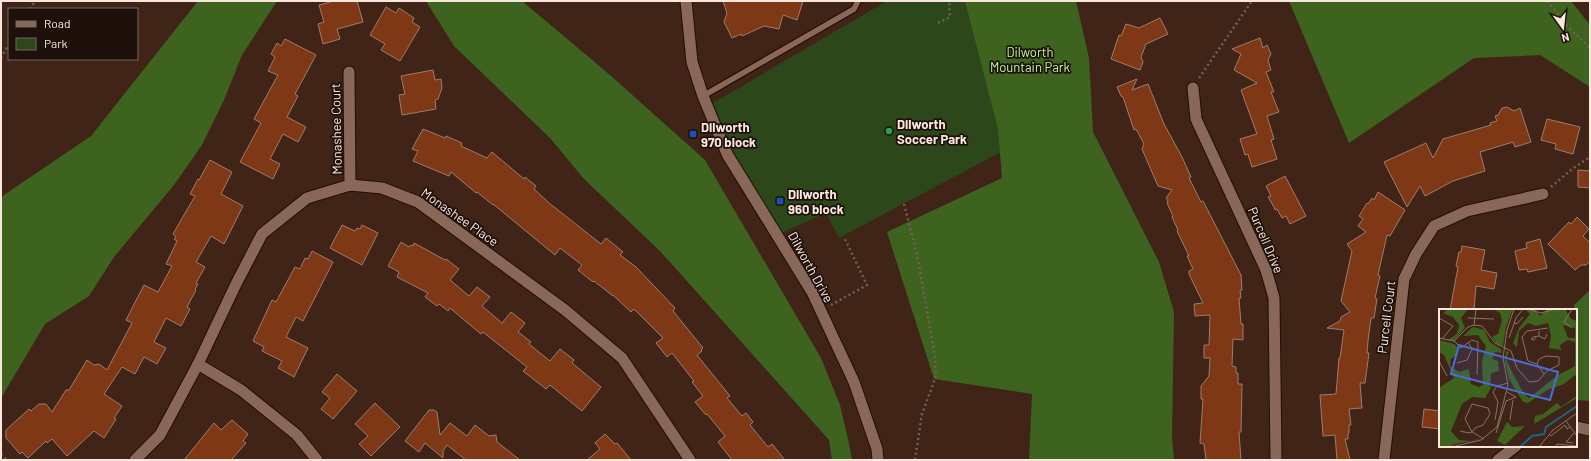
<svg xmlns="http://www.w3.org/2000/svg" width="1591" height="461" viewBox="0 0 1591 461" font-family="Barlow,sans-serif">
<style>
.green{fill:#2c4719}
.forest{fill:#3d631f}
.building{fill:#7e3816;stroke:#9f7c6d}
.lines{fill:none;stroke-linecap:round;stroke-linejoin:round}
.service-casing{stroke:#260c02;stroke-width:8}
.minor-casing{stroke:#260c02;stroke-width:13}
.tertiary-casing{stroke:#260c02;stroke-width:13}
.path{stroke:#785f53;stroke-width:2.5;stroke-dasharray:2 3;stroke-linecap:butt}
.service{stroke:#896759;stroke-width:5.5}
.minor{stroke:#896759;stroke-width:11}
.tertiary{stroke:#896759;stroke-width:11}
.leisure-dot{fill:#2e9e5b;stroke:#1e110b;stroke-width:1.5}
.transit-dot{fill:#1a4fb4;stroke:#1e110b;stroke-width:1.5}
.labels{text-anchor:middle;stroke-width:3.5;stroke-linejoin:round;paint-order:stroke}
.park-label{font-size:13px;fill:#bdf798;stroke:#1e110b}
.poi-label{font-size:13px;font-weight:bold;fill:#fae7de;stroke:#1e110b;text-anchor:start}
.street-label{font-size:13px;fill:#fae7de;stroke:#1e110b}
.inset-river{fill:none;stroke:#186884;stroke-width:2}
.inset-road{fill:none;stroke:#8a7267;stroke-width:1}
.view{fill:#496dd9;fill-opacity:0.15;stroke:#496dd9;stroke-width:2}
.inset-edge{fill:none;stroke:#fae7de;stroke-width:2}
</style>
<rect width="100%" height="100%" fill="#402417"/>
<path class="green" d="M887 1H1071L1001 152 839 238 826 213 777 235 722 137 708 106Z"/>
<g class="forest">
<path d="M198 1H277L242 55 224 100 202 145 174 185 114 257 89 296 45 324 1 398V197L91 136Z"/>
<path d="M426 1H522L610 75 705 160 821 358 840 405 848 439 852 460H832L829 440 660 251 584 179 550 138 454 46Z"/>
<path d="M965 1H1076L1089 58 1093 132 1159 262 1174 312 1172 438 1174 460H1029L1032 394 934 379 887 232 1002 178 998 129Z"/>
<path d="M1289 1H1571L1590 25V87L1540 55 1474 58 1349 143Z"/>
<path d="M1590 290V401L1576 400V310H1574V305Z"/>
</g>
<g class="building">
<path d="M334 1H357L363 22 337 29 340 39 323 44 318 24 324 22 319 5Z"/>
<path d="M723 1H803L797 20 783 15 779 29 764 26 742 36 741 34 732 38 724 22 727 13Z"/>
<path d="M386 7 396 13 399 8 414 18 412 22 420 27 400 61 381 50 385 44 370 35Z"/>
<path d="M1160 18 1168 34 1146 44 1141 57 1143 62 1140 70 1111 59 1119 35 1121 36 1126 24 1139 28Z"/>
<path d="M1260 38 1263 48 1267 45 1271 54 1268 60 1271 70 1266 72 1274 92H1271L1279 112 1267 116 1274 139 1271 140 1277 159 1252 167 1248 154 1245 155 1240 139 1257 134 1241 90 1257 83 1234 70 1241 54 1232 49Z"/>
<path d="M285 39 316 55 295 94 298 96 287 117 306 127 298 142 283 134 270 159 280 164 273 179 240 162 261 123 254 119 278 75 268 71 275 57 271 54 277 43 281 46Z"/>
<path d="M433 70 435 80 441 79 442 88 438 99 435 100 436 109 402 115 399 95 405 94 401 76Z"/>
<path d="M1137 79 1132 90 1148 84 1164 124 1182 157 1191 177 1189 178 1201 202 1203 201 1241 275 1242 290H1240L1241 298H1239L1241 324H1243V340L1233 339 1232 366 1236 367V373H1238V384H1242L1241 432H1239L1241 460H1206L1204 444 1200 443 1203 399H1201V386L1209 376 1210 358H1204V345H1209L1210 315 1195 316 1194 304 1203 303 1189 274V271L1193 269 1187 256H1189L1177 231 1178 230 1172 217 1173 216 1167 203 1168 201 1166 198 1172 190 1158 186 1142 149 1144 144 1136 129 1134 130 1123 97 1121 96 1117 87Z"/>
<path d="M1507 107 1514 111 1520 108 1531 142 1515 147 1513 142 1480 152 1485 171 1453 181 1425 196 1420 186 1407 207 1384 162 1426 143 1433 158 1443 139 1491 125 1490 123 1497 121 1495 116 1498 115 1502 108Z"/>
<path d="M1547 119 1580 127 1573 154 1555 149 1556 144 1541 140Z"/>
<path d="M423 129 445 138 446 136 462 143 461 146 487 158 492 152 524 179 525 177 536 186 534 189 549 203 601 244 606 238 623 252 620 255 636 267 675 308 673 311 703 348 701 350 702 351 697 355 730 396 727 398 742 416 746 413 753 422 750 425 768 447 772 444 785 460H732L718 442 725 436 707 414 706 415 695 402 703 396 692 382 694 381 672 353 667 357 656 343 663 338 634 309 631 312 613 295V296L594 281 593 282 578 270 582 265 560 248 555 255 493 204V205L477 192 476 193 451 172 449 176 413 161 418 151 412 149Z"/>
<path d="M210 160 232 172 221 194 243 206 224 244 211 236 196 262 205 267 196 283 198 284 195 289 196 290 187 307 190 309 181 326 166 318 154 342 166 348 157 364 144 357 135 374 122 367 104 394 122 406 114 418 116 419 104 438 94 431 67 456 52 439 47 443 46 441 28 458 22 452 20 454 6 438V430L29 409 31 411 39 404H46L52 412 66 390H69L87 360 94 365 99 364 107 370 132 323 126 320 144 285 158 292 172 266 166 264 177 241 174 239 176 237 173 234 195 196 190 194 198 179 199 180Z"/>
<path d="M1578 170 1590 171V188L1578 187Z"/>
<path d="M1285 176 1306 216 1290 224 1286 216 1282 218 1277 209 1275 210 1274 207 1268 197 1271 196 1266 186Z"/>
<path d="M1378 192 1405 210 1390 236 1387 235 1378 275 1380 276 1375 298 1377 299 1374 318H1371L1368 341 1367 353H1369L1365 383H1360L1362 408 1349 409 1351 425H1349V433L1348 434V439H1345L1350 460H1337L1335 435 1323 436 1320 395 1336 394 1339 358H1340L1344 330 1327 328 1340 321 1341 317 1350 312 1341 301 1352 251 1347 244 1366 232 1358 226 1363 219 1359 216 1367 203 1368 204 1372 198 1374 200Z"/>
<path d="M1577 217 1589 229 1583 236 1590 243V261L1586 265H1581L1575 270 1548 244 1569 222 1571 224Z"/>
<path d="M342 225 355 231 357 228 360 229 362 225 378 233 362 265 330 248Z"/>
<path d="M1540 239 1547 268 1528 272 1527 269 1519 270 1515 251 1527 248 1526 243Z"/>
<path d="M401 242 409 247 411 245 413 246 414 243 445 260 446 259 459 269 450 280 469 296 477 287 490 297 482 306 502 323 511 312 525 323 518 332 531 342 529 344 550 361 560 349 574 360 572 363 601 387 582 411 550 385 546 389 523 371 527 367 483 332 481 334 450 308 448 311 439 304 437 306 425 297 428 293 397 277 399 272 388 266Z"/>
<path d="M1462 246 1485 250 1481 270 1497 273 1494 289 1476 286 1474 310H1450L1458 267 1456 266 1459 252H1461Z"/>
<path d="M312 251 333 262 303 321 296 317 286 337 308 348 294 377 278 368 282 361 262 351 264 347 253 341 272 300 276 302 295 267 300 269 305 258 308 259Z"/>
<path d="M337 374 357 391 333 419 321 409 330 398 322 392Z"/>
<path d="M375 403 400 427 371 456 359 444 368 436 355 424Z"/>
<path d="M1424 409 1440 411V429L1422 427Z"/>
<path d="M429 410H434L437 412 440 435 450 423 467 436 475 425 489 436 496 435 497 442 520 460H466L447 445 443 451V458L425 443 419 452 405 441Z"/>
<path d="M232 420 248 434 243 441 246 443 231 460H184L214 423 221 430Z"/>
<path d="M605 434 615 444 617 443 631 460H587L600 449 595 443Z"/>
</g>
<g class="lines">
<g class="service-casing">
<path id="service" d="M703 96 854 9 858 1"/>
</g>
<g class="minor-casing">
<g id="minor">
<path d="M349 72 350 185"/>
<path d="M1193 88 1196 119 1266 270 1274 298 1276 460"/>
<path d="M198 364 241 390 297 435 317 460"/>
<path d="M1576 427 1590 430"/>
<path d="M135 460 160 435 198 364 236 284 262 234 307 198 350 185 382 188 418 202 565 310 622 358 690 460"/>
<path d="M1384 460 1404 279 1416 254 1434 226 1467 211 1543 194"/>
<path d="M1498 460 1516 446"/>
</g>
</g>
<g class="tertiary-casing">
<path id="tertiary" d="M686 1 692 62 703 96 727 154 812 292 854 382 877 449 878 460"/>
</g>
<g class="path">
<path d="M1548 1 1565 24 1590 48"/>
<path d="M30 9 35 1"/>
<path d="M938 23 950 17 949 1"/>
<path d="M1 58 9 44"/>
<path d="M1199 78 1252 1"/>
<path d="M1551 187 1572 169 1590 157"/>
<path d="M904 204 917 254 935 357 936 376 922 414 915 460"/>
<path d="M831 305 867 285 844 237"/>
<path d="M1 454 7 460"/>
</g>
<use href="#service" class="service"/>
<use href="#minor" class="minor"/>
<use href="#tertiary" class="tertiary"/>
</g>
<circle class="leisure-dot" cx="889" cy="131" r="4"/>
<g class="transit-dot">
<rect x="689" y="130" width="8" height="8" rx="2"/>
<rect x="776" y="197" width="8" height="8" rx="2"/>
</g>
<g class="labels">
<g class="park-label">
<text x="1030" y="57">Dilworth<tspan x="1030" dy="15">Mountain Park</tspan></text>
</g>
<g class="poi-label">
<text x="897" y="129">Dilworth<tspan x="897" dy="15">Soccer Park</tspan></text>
<text x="701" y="132">Dilworth<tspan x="701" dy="15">970 block</tspan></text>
<text x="788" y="199">Dilworth<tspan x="788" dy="15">960 block</tspan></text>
</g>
<g class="street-label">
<text transform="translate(336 129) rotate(-91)" y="5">Monashee Court</text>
<text transform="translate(460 217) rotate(35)" y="5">Monashee Place</text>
<text transform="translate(1266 240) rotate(67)" y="5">Purcell Drive</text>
<text transform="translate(811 267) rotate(61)" y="5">Dilworth Drive</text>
<text transform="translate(1386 317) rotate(-83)" y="5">Purcell Court</text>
</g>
</g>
<g transform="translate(1439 309)">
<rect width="138" height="138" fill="#402417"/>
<path d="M10 0H29L22 9 26 19 15 31H9L18 25 20 16 14 8 4 4ZM54 0H74L67 18 64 37 58 35 53 28 59 25 63 11 61 4ZM86 0H96L101 7 108 0H126L132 10 138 12V69L136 66 125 75 108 81 89 94 84 93 70 70 66 53 67 42 70 43 67 50 74 65 85 85 90 89 119 66 136 57V19L124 16 129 29H136V33L129 31 121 36 122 41 110 39 112 27 109 14 97 17 89 14 80 22 78 38 74 34 80 19 91 5ZM34 18 45 21 51 33 62 40 63 44 56 43 53 50 59 52 60 62 52 64 51 78 53 77 46 89 33 88 23 95 12 122 20 131 32 132 42 129 38 131 16 135 10 138H0V79L15 69 5 46 0 43V31L15 35 20 40 18 46 12 50 11 57 20 63 30 60 32 75 40 78 44 76 43 52 47 37 39 26 24 27ZM136 88 138 89 95 115 96 107 104 105 118 94 122 98ZM68 113 73 118 86 117 66 136 58 132Z" fill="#3d631f"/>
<path class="inset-river" d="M81 138 93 127 105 125 107 118 138 97"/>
<path class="inset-road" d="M88 0 102 4 117 0M0 9 14 17 3 30M29 9 55 10M75 14 78 15 84 8M35 16 37 0M133 19 125 13 133 0M100 27 106 30 108 25M97 28 95 31 92 30 94 28 100 27V22M0 29 15 32 29 18 35 16 43 17 56 34 72 42 78 59 90 73 99 72 108 62 120 56V48L107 47 100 50 98 55 105 65M70 29 77 9 84 0M15 32 22 39 33 31 39 33 38 66M0 52 8 67M18 54 28 51 33 40 29 33M98 55 89 52 83 28 88 22 109 19M56 111 59 93 54 83 58 77 69 74M71 111 74 91M127 112 138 127M21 122 30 124 33 123 36 119 44 116 51 105 49 99 33 95 26 110 33 123 45 130M57 124 67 92 77 88 68 83M110 125 112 127 126 116 128 120 131 118M134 134 127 133 135 124M12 138 42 131 58 118 69 76 64 49 68 21 75 0M100 138 114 121 138 104M116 138 118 135 138 137"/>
<path class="view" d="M20 36 119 63 111 91 12 65Z"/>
<rect width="138" height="138" class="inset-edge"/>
</g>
<rect width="1591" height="461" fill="none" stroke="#fae7de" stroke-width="4"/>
<rect x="8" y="8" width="130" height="52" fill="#1e110b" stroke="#76675f"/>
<rect x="16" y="21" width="20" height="6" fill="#896759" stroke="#76675f"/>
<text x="44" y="28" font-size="12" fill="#fae7de">Road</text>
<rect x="16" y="38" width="20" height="12" fill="#2c4719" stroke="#76675f"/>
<text x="44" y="48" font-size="12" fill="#fae7de">Park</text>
<g transform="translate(1563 28) rotate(165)" stroke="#1e110b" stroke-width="3" paint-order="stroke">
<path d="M0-3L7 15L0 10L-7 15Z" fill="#fae7de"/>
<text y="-6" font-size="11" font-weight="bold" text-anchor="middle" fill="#fae7de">N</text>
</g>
</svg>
